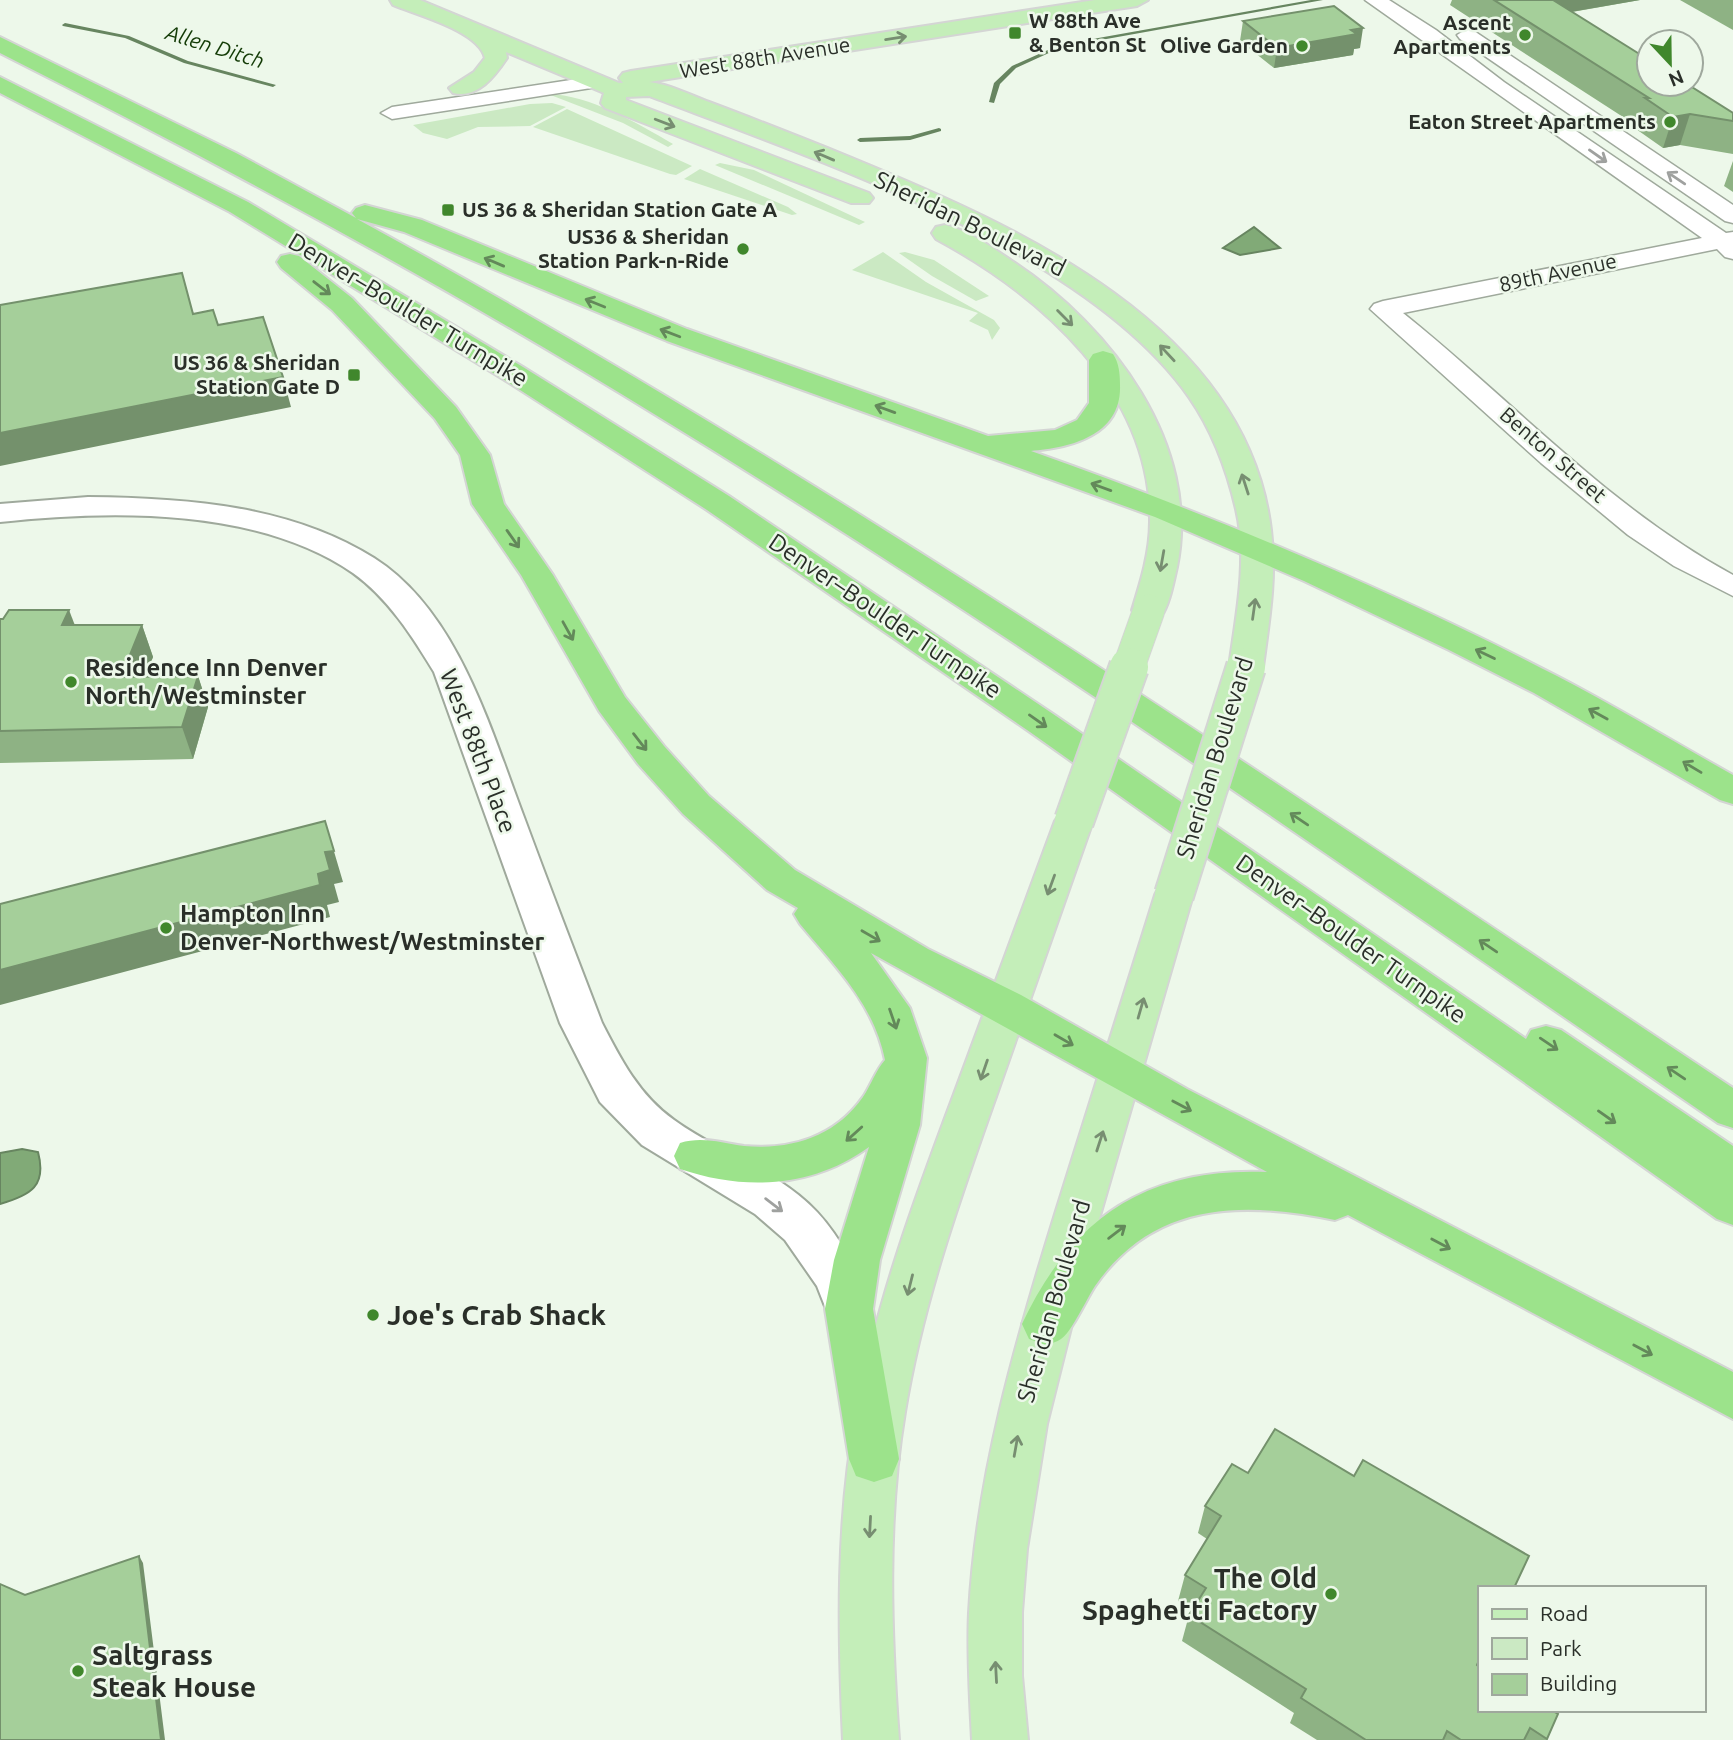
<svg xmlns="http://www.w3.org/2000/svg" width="1733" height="1740" viewBox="0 0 1733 1740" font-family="Ubuntu,sans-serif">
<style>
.green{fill:#cbe9c3}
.water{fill:#81aa77;stroke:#678560;stroke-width:2}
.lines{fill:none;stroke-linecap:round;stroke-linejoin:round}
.stream{fill:#678560;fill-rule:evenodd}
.street-casing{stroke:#9fa99c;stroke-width:3}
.secondary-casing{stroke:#9fa99c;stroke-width:4}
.primary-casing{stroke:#d4d5d4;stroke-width:4}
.highway-casing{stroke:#d4d5d4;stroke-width:4}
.street{fill:#fff;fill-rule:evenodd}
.secondary{fill:#fff;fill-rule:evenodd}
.primary{fill:#c4eeb9;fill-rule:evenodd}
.highway{fill:#9ce38b;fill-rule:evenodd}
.primary-bridge-far1-casing{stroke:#d4d5d4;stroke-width:33;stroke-linecap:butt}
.primary-bridge-casing{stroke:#d4d5d4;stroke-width:42;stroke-linecap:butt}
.primary-bridge-far1{stroke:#c4eeb9;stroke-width:31}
.primary-bridge{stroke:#c4eeb9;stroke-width:38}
.wall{fill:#8eb284}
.shaded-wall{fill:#74916c}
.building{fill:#a5cf9a;stroke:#74916c;stroke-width:2}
.oneway{stroke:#778e71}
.oneway2{stroke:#9fa19f}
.oneway3{stroke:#63895a}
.poi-dot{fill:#40872c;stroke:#edf8ea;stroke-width:2.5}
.labels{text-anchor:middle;stroke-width:5;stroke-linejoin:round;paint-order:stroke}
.far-poi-label{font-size:21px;font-weight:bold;fill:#2a2f29;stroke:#edf8ea;text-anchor:end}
.far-water-label{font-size:21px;font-style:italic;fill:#133b06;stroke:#edf8ea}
.far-street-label{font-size:21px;fill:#2a2f29;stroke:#edf8ea}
.street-label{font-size:24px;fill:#2a2f29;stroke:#edf8ea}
.poi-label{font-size:24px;font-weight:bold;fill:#2a2f29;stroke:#edf8ea;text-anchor:start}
.near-poi-label{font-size:28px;font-weight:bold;fill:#2a2f29;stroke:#edf8ea;text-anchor:start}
</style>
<rect width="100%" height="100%" fill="#edf8ea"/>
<g class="green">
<path d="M548 94C590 95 637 123 673 144L668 147 623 123Z"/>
<path d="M552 103 566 107 530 126 478 127 447 139 423 133 413 125 530 104Z"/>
<path d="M567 109 692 166 676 175 670 174 533 127Z"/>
<path d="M720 163 754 170 865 222 859 225 715 165Z"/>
<path d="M700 169 788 207 797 214 792 215 684 179Z"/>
<path d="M883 252 926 282 994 320 1000 328 992 340 988 330 969 321 978 313 852 270Z"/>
<path d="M905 252 934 260 989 296 976 301 932 276 899 253Z"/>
</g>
<g class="water">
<path d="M1254 227 1280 248 1240 255 1223 248Z"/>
<path d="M22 1149 38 1152C47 1186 31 1195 0 1204V1153Z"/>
</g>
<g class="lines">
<g class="stream">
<path d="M1311 0H1323L1062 47 1016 68 1000 84 994 103 989 102 994 83 1012 66 1059 45Z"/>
<path d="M65 23 129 36 188 61 276 85 273 87 184 63 125 38 63 26 62 25Z"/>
<path d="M939 128 941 129V131L910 140 860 142 857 140 860 138 910 136Z"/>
</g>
<g class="street-casing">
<g id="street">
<path d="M1365 0H1389L1436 30 1504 82 1726 233 1733 232V259L1725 257 1717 249 1403 313C1513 401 1608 507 1733 575V596L1674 566 1628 535 1541 463 1370 309 1374 304 1383 301 1702 238Z"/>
<path d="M1467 29 1474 31 1733 205V223L1725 221 1460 39 1457 35Z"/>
<path d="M597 76 608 82 604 86 392 119 381 113 392 107Z"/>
</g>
</g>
<g class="secondary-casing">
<path id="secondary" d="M88 497C185 498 290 505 374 558 459 612 491 731 525 820 550 888 576 955 602 1023 621 1060 639 1095 674 1120 719 1153 779 1171 817 1212 843 1240 859 1275 873 1309L866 1324 849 1330 832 1324 817 1286 785 1240 755 1214 642 1145 600 1102 560 1023 434 672C412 636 388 598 353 573 257 507 111 510 0 522V504Z"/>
</g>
<g class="primary-casing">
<g id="primary">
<path d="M390 0H420L619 83H623L619 78 623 73 631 71 1095 0H1148L1137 6 649 82C669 84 690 95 709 102 757 120 805 139 852 158 1017 226 1247 327 1271 530 1277 576 1269 622 1263 667L1258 675 1246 678 1234 675 1229 667C1236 616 1248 560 1236 509 1227 470 1212 430 1189 397 1085 249 815 159 649 96L626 97V100L869 193 873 198 869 203H851L605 108 601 103 604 93 506 52 507 58C495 76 478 99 453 93L449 88 474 72 485 58C479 31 417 15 393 5Z"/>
<path d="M945 225C970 231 994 249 1015 263 1111 327 1202 445 1177 567 1173 584 1170 603 1161 617L1149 620 1137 617 1132 610C1141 581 1150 552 1150 522 1152 392 1040 295 936 239L932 233 936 227Z"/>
<path d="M1074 808 1087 812 1093 821C1061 911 1030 1001 998 1091 961 1196 923 1301 905 1412 887 1520 891 1631 899 1740H843C838 1631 836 1520 856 1413 876 1303 915 1198 954 1094 988 1003 1021 912 1055 821L1061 812Z"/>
<path d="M1174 881 1188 885 1193 895 1093 1240 1047 1424 1027 1549 1022 1612V1676L1028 1740H972C970 1698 967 1655 969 1613 976 1477 1015 1343 1055 1214 1088 1108 1122 1002 1155 895L1160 885Z"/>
</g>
</g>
<g class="highway-casing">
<g id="highway">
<path d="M0 37 236 153 356 218 352 213 356 208 365 205 422 220 687 329 988 436 1055 430 1077 420 1089 403V360L1093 354 1103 351 1113 354C1119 363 1120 374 1120 385 1122 435 1071 448 1031 451 1211 515 1387 588 1557 676 1617 707 1674 742 1733 775V804L1720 800 1534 693 1449 650 1304 581 1155 517 667 341 404 232 357 219C834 479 1282 788 1733 1088V1128L1718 1123C1368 883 1021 638 659 417 445 285 224 166 0 53Z"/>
<path d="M0 77 248 202 523 367 729 496 1056 716 1526 1039 1531 1030 1546 1026 1561 1030 1733 1146V1225L1717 1219 1030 732 707 510 503 379 230 212 0 93Z"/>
<path d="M290 254 299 256 352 298 456 407 490 455 504 504 553 575 625 697 664 746 709 796 795 870 928 949 1021 995 1187 1089 1733 1372V1419L1348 1215 1335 1220C1243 1201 1154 1201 1095 1286 1087 1298 1071 1333 1061 1339 1057 1342 1051 1343 1046 1345L1029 1339 1022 1324C1072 1217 1148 1167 1267 1172L871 953 910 1008 927 1058 920 1125 880 1260 873 1309 899 1459 892 1476 874 1482 856 1476 849 1459 825 1309 834 1260 869 1147C812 1188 745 1191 680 1169L674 1156 680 1143C702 1136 722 1143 744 1146 791 1150 835 1137 863 1097 871 1085 876 1070 885 1060 874 1004 835 966 800 924L794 914 798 908 767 890 683 814 638 764 599 711 521 575 472 504 460 455 435 419 332 310 281 268 277 262 281 256Z"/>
</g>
</g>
<use href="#street" class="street"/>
<use href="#secondary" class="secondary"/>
<use href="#primary" class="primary"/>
<use href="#highway" class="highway"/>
<g class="primary-bridge-far1-casing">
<path id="primary-bridge-far1" d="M1128 669 1149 610"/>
</g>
<g class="primary-bridge-casing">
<g id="primary-bridge">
<path d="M1074 821 1129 667"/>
<path d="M1174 895 1246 667"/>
</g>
</g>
<use href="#primary-bridge-far1" class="primary-bridge-far1"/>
<use href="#primary-bridge" class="primary-bridge"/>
</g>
<g class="wall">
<path d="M1452 0H1640L1572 12 1733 113V154L1680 145 1663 148 1636 129 1637 126 1450 5Z"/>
<path d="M1680 0H1733V30Z"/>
<path d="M1243 21 1360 48 1354 49 1353 55 1274 68 1240 41Z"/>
<path d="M1733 161V192L1724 186Z"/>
<path d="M0 619 75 625H142L153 657 145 676H198L208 707 193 759 0 763Z"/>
<path d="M1205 1506 1477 1665 1558 1714 1547 1740H1317L1290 1723 1294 1713 1182 1641 1189 1615 1192 1610 1178 1601 1185 1575 1207 1539 1198 1533Z"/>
</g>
<g class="shaded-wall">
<path d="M1535 0H1640L1530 19Z"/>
<path d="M1363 28 1360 48 1354 49 1353 55 1274 68 1277 48Z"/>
<path d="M1690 114 1680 145 1663 148 1673 117Z"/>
<path d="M283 377 291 407 0 466V433Z"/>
<path d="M69 610 81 641 62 625Z"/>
<path d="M142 625 153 657 133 708 121 677Z"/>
<path d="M198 676 208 707 193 759 182 727Z"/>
<path d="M325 821 343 882 334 884 339 902 327 905 330 917 0 1005V970L318 874 325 852Z"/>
<path d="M139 1556 143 1563 165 1740H161Z"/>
</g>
<g class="building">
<path d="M1494 0H1553L1649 60V84H1687L1733 113V121L1690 114 1673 117 1645 98H1649Z"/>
<path d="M1334 6 1363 28 1351 30 1357 34 1277 48 1243 21Z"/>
<path d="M182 273 193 314 213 310 218 325 263 317 283 377 0 433V305Z"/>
<path d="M9 610H69L62 625H142L121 677 198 676 182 727 0 731V619H3Z"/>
<path d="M325 821 334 851 325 852 330 870 318 874 320 885 0 970V904Z"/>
<path d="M1275 1429 1354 1476 1363 1460 1529 1556 1514 1588H1479V1660L1477 1665 1479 1667V1710H1551L1558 1714 1547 1739 1530 1728 1524 1740H1461L1447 1731 1443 1740H1366L1301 1698 1306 1689 1189 1615 1206 1588 1185 1575 1221 1516 1205 1506 1232 1464 1248 1473Z"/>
<path d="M139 1556 161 1740H0V1584L25 1595Z"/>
</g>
<defs><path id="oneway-shaft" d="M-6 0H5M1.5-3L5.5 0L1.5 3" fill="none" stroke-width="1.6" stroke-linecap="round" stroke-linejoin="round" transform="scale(1.75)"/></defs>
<g class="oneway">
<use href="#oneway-shaft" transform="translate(896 38) rotate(-9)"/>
<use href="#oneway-shaft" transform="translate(665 123) rotate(21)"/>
<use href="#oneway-shaft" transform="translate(824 156) rotate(-157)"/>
<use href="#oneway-shaft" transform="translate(1065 318) rotate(45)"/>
<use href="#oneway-shaft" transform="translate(1167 353) rotate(-133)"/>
<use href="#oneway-shaft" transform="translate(1245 484) rotate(-108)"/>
<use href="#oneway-shaft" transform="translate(1162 561) rotate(100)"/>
<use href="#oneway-shaft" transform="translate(1254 609) rotate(-82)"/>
<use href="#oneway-shaft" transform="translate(1051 885) rotate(110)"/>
<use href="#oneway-shaft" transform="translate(1141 1008) rotate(-74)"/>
<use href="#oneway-shaft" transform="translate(984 1070) rotate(109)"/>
<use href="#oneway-shaft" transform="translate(1100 1141) rotate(-72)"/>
<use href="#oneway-shaft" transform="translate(910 1285) rotate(104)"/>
<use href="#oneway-shaft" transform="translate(1016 1446) rotate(-80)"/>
<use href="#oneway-shaft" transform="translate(870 1527) rotate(93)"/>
<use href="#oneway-shaft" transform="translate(996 1672) rotate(-93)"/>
</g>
<g class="oneway2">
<use href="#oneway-shaft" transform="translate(1598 156) rotate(35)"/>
<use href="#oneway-shaft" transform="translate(1676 178) rotate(-146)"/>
<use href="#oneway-shaft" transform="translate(774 1205) rotate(37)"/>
</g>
<g class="oneway3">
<use href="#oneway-shaft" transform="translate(494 262) rotate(-157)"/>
<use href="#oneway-shaft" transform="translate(322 288) rotate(38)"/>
<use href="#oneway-shaft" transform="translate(595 303) rotate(-158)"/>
<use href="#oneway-shaft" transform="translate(670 333) rotate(-159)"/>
<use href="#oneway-shaft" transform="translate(885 409) rotate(-160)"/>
<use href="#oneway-shaft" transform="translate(1101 487) rotate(-160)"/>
<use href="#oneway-shaft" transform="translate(513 539) rotate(55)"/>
<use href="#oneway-shaft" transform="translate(568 631) rotate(61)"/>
<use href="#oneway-shaft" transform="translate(1485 654) rotate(-154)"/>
<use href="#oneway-shaft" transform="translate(1598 714) rotate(-151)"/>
<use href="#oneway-shaft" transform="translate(1038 721) rotate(35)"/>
<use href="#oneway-shaft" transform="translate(640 742) rotate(52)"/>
<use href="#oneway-shaft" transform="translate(1692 767) rotate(-149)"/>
<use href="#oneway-shaft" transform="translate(1299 819) rotate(-146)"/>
<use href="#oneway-shaft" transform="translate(871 936) rotate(30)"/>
<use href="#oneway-shaft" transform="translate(1488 946) rotate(-146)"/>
<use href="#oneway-shaft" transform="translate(893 1019) rotate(71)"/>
<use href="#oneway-shaft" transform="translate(1064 1040) rotate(30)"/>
<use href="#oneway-shaft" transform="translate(1549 1044) rotate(34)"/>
<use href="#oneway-shaft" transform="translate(1676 1073) rotate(-146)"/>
<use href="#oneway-shaft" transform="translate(1182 1106) rotate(28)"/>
<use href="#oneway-shaft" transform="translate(1607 1117) rotate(35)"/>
<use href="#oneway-shaft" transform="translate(854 1134) rotate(138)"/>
<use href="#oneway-shaft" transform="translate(1117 1232) rotate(-37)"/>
<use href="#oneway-shaft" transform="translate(1441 1244) rotate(28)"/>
<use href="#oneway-shaft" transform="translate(1643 1350) rotate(28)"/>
</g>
<g class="poi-dot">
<rect x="1008" y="26" width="14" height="14" rx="3.5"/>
<circle cx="1525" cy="35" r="7"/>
<circle cx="1302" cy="46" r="7"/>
<circle cx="1670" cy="122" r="7"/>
<rect x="441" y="203" width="14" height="14" rx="3.5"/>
<circle cx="743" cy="249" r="7"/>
<rect x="347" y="368" width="14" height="14" rx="3.5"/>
<circle cx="71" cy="682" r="7"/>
<circle cx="166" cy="928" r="7"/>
<circle cx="373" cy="1315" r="7"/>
<circle cx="1331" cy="1594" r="7"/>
<circle cx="78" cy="1671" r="7"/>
</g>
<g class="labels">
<g class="far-poi-label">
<text x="1029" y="28" text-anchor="start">W 88th Ave<tspan x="1029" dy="24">&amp; Benton St</tspan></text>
<text x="1511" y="30">Ascent<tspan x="1511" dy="24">Apartments</tspan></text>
<text x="1288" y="53">Olive Garden</text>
<text x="1656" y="129">Eaton Street Apartments</text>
<text x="462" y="217" text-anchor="start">US 36 &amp; Sheridan Station Gate A</text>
<text x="729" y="244">US36 &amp; Sheridan<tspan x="729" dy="24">Station Park-n-Ride</tspan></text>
<text x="340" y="370">US 36 &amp; Sheridan<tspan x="340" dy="24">Station Gate D</tspan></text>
</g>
<g class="far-water-label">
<text transform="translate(215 47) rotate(17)" y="7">Allen Ditch</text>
</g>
<g class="far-street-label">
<text transform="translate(765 58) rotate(-9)" y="7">West 88th Avenue</text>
<text transform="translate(1558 273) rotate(-12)" y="7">89th Avenue</text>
<text transform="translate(1553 455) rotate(41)" y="7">Benton Street</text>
</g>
<g class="street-label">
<text transform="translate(970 224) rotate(26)" y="8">Sheridan Boulevard</text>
<text transform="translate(408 310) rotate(31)" y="8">Denver–Boulder Turnpike</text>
<text transform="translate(885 616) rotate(34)" y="8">Denver–Boulder Turnpike</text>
<text transform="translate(478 751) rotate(69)" y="8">West 88th Place</text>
<text transform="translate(1215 758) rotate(-73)" y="8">Sheridan Boulevard</text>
<text transform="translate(1351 939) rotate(35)" y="8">Denver–Boulder Turnpike</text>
<text transform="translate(1054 1301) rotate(-74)" y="8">Sheridan Boulevard</text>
</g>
<g class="poi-label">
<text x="85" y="676">Residence Inn Denver<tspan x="85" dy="28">North/Westminster</tspan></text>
<text x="180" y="922">Hampton Inn<tspan x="180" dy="28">Denver-Northwest/Westminster</tspan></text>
</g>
<g class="near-poi-label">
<text x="387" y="1325">Joe's Crab Shack</text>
<text x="1317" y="1588" text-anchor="end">The Old<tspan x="1317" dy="32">Spaghetti Factory</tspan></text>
<text x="92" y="1665">Saltgrass<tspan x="92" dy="32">Steak House</tspan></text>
</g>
</g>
<rect x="1478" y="1586" width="228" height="126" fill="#edf8ea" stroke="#9fa89d" stroke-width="2"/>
<rect x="1492" y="1609" width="35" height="10" fill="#c4eeb9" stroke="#9fa89d" stroke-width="2"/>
<text x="1540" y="1621" font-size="21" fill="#2a2f29">Road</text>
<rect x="1492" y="1638" width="35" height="21" fill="#cbe9c3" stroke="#9fa89d" stroke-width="2"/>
<text x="1540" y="1656" font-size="21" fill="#2a2f29">Park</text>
<rect x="1492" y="1674" width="35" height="21" fill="#a5cf9a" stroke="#9fa89d" stroke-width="2"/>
<text x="1540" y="1691" font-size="21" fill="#2a2f29">Building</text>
<g transform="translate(1670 63) rotate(158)"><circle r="33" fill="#edf8ea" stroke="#9fa89d" stroke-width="2"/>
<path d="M0-5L12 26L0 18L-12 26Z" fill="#40872c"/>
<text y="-10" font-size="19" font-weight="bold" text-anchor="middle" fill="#2a2f29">N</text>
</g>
</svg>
